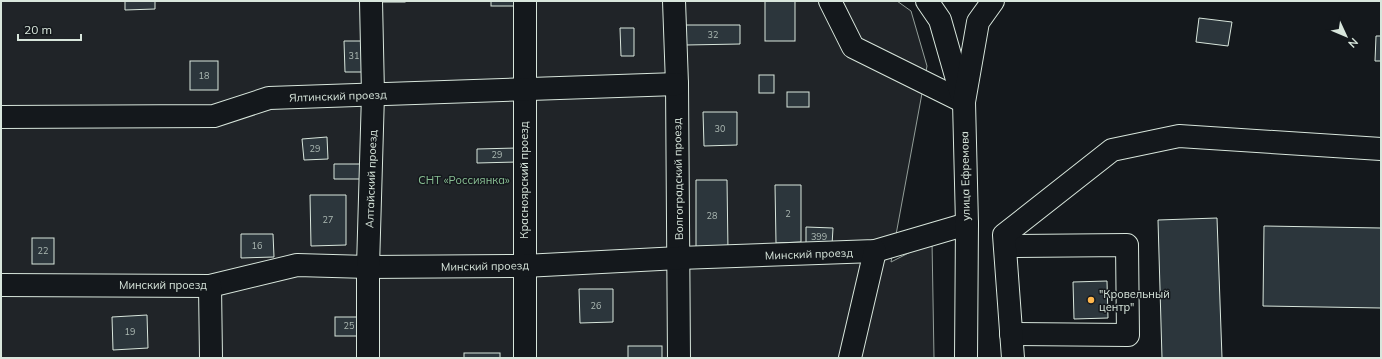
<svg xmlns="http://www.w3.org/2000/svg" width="1382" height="359" viewBox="0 0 1382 359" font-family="Mulish,sans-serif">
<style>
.green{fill:#202428;stroke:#939e99}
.building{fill:#2c363c;stroke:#d8e6dc}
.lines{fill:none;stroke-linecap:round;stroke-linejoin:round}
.minor-casing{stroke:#d8e6dc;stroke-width:24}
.major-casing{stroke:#d8e6dc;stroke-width:24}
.minor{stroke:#14181c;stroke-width:22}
.major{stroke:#14181c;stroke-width:22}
.poi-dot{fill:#ffb74d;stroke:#14181c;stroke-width:1.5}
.labels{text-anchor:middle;stroke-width:3;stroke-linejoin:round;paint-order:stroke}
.number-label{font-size:9px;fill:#adbab4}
.street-label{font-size:11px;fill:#d8e6dc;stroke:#14181c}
.park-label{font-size:11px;fill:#8ac095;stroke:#14181c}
.poi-label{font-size:11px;fill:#d8e6dc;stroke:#14181c;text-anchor:start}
</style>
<rect width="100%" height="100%" fill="#14181c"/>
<path class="green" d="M1 1H897L911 11 927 66 891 262 932 241 934 358H1Z"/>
<g class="building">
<path d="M125 1H155V9L125 10Z"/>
<rect x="379" y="1" width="26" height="1"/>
<rect x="491" y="1" width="26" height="5"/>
<rect x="765" y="1" width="30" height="40"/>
<path d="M1199 18 1232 22 1228 46 1196 42Z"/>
<path d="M685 25H740V44L686 45Z"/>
<path d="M620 28H634V56H621Z"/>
<path d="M1376 36H1381V61H1375Z"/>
<path d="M344 41H364V72H345Z"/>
<rect x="190" y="61" width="28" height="29"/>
<rect x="759" y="75" width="15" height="18"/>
<rect x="787" y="92" width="22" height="15"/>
<path d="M703 112H737V145L704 146Z"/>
<path d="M327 137 328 159 304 160 302 139Z"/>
<path d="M517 148V162L477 163V149Z"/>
<path d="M334 164H364L365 179H334Z"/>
<path d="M696 180H727L728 251 696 252Z"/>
<path d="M775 185H801V242L776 243Z"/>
<path d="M310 195H346V245L311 246Z"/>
<path d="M1217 218 1222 358H1162L1158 220Z"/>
<path d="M1264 226 1381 228V308L1263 306Z"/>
<path d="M806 227 833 228 832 245H806Z"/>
<path d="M241 234H273L274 257 241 258Z"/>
<rect x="32" y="238" width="22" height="26"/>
<path d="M1107 281 1108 318 1074 319 1073 282Z"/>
<path d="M579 289H613V322L580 323Z"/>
<path d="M147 315 148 348 113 350 112 317Z"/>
<rect x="335" y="317" width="27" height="19"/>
<rect x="628" y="346" width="34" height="12"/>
<rect x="464" y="353" width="36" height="5"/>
</g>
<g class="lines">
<g class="minor-casing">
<g id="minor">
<path d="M525 1V358"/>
<path d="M674 1 677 84 679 358"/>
<path d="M830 1 853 47 964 102"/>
<path d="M1 117 214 116 269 98 677 84"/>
<path d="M1005 246 1127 245 1128 335 1011 334"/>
<path d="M1 285 210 286 297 265 368 267 524 266 679 258 875 251 967 224"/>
<path d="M210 286 211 358"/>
<path d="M368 358V267L373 94 371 1"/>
<path d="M850 358 875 251"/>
<path d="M1013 358 1004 235 1112 150 1179 136 1381 149"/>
</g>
</g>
<g class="major-casing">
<g id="major">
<path d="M927 1 940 20 962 97"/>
<path d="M966 358 967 224 964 102 978 22 993 1"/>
</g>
</g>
<use href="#minor" class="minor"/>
<use href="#major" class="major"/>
</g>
<circle class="poi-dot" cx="1091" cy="300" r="4"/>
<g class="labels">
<g class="number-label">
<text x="713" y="38">32</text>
<text x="354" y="59">31</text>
<text x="204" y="79">18</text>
<text x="720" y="132">30</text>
<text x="315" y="152">29</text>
<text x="497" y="158">29</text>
<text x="788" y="217">2</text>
<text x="712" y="219">28</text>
<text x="328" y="223">27</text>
<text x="819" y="240">399</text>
<text x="257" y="249">16</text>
<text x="43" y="254">22</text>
<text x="596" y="309">26</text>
<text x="349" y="329">25</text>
<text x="130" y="335">19</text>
</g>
<g class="street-label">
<text transform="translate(338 96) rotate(-2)" y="4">Ялтинский проезд</text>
<text transform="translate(965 176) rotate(-91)" y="4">улица Ефремова</text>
<text transform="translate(371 179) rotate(-88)" y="4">Алтайский проезд</text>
<text transform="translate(678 179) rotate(-91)" y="4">Волгоградский проезд</text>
<text transform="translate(524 180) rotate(-90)" y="4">Красноярский проезд</text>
<text transform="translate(809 254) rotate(-2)" y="4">Минский проезд</text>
<text transform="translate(485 266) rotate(-1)" y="4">Минский проезд</text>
<text x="163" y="289">Минский проезд</text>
</g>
<g class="park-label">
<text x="464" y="184">СНТ «Россиянка»</text>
</g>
<g class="poi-label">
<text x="1099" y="298">"Кровельный<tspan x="1099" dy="13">центр"</tspan></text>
</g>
</g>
<rect width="1382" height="359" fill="none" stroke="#d8e6dc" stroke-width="4"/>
<g transform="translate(1346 36) rotate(134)" stroke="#14181c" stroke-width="3" paint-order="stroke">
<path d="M0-3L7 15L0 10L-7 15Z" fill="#d8e6dc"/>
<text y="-6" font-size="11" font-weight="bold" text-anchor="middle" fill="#d8e6dc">N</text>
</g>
<path d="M18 34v6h63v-6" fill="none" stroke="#d8e6dc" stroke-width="2"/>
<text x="24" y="34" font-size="12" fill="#d8e6dc" stroke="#14181c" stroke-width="3" paint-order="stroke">20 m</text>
</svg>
